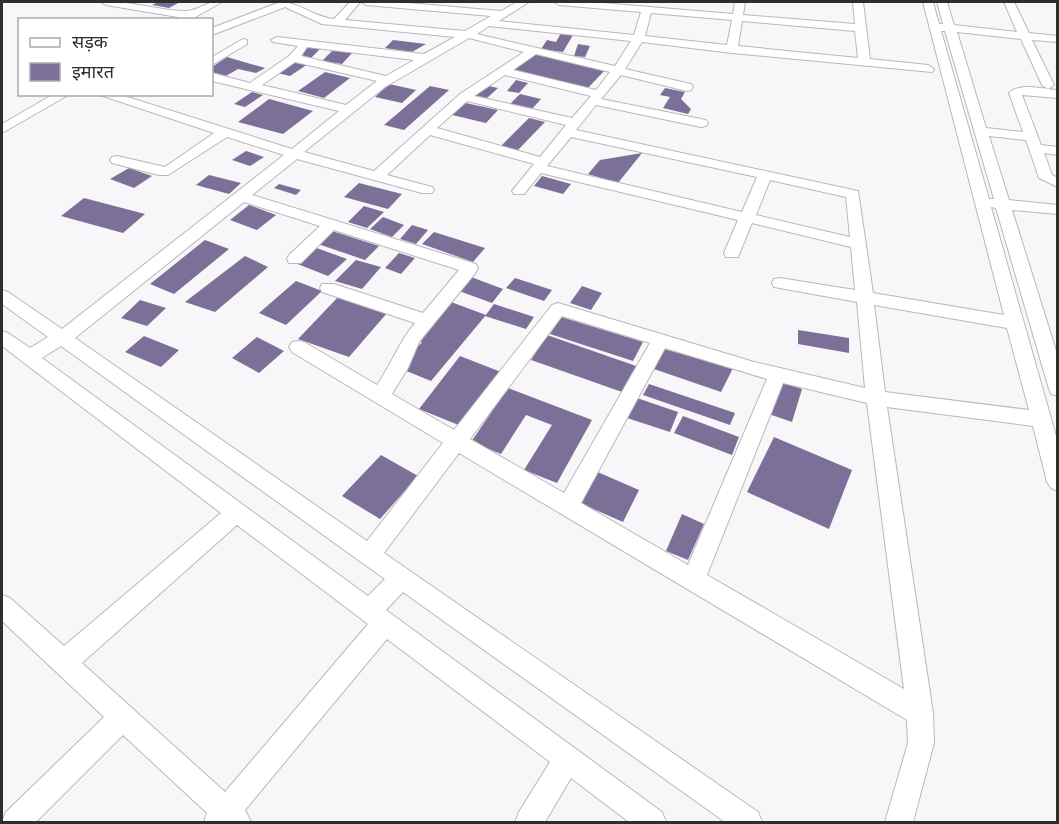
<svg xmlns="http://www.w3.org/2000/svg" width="1059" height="824" viewBox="0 0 1059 824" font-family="Georgia,'Noto Sans Devanagari',serif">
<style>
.building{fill:#7c7099}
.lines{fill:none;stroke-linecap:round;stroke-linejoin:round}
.minor-casing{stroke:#b8b8bb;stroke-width:2}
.minor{fill:#fff;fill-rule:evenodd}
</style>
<rect width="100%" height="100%" fill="#f7f6f9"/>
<g class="building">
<path d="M158 2H180L169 8 152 5Z"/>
<path d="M561 33 573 35 563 52 541 49 547 40 556 42Z"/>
<path d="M393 40 426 44 412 52 385 48Z"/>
<path d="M578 44 590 46 585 57 574 56Z"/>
<path d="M309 46 321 48 311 58 301 55Z"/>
<path d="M334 49 353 52 342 64 322 61Z"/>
<path d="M534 54 605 70 588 88 512 71Z"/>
<path d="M227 57 265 68 256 73 238 69 226 76 212 72V67Z"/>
<path d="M295 61 308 64 290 76 277 73Z"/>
<path d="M325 72 350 78 324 98 298 91Z"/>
<path d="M516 80 528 83 519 93 507 91Z"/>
<path d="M389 84 416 90 402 103 375 97Z"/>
<path d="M484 85 498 88 487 98 473 95Z"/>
<path d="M430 86 449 90 404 130 384 125Z"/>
<path d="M665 88 685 92 681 99 691 109 688 114 663 108 670 97 660 95Z"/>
<path d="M252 92 263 95 245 107 234 104Z"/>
<path d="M520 94 541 99 532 109 510 104Z"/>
<path d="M269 99 313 111 283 134 238 122Z"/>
<path d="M461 102 498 110 486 123 448 114Z"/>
<path d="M529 118 545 122 518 150 501 146Z"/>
<path d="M246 151 264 157 250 166 232 160Z"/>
<path d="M642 153 618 183 588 174 600 160Z"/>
<path d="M129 168 152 176 134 188 110 179Z"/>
<path d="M209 175 241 183 229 194 196 185Z"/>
<path d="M542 176 571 184 563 194 534 186Z"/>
<path d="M359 183 402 194 388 209 344 197Z"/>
<path d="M279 184 301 190 296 195 274 188Z"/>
<path d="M84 198 145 214 123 233 61 216Z"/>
<path d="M249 205 276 215 257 230 230 220Z"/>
<path d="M364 206 384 212 367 228 348 222Z"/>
<path d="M383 217 404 225 392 237 370 229Z"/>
<path d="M412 225 428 230 416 244 400 239Z"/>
<path d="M329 230 379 246 365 260 315 243Z"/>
<path d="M434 232 485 248 473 262 422 244Z"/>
<path d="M205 240 229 249 174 294 150 284Z"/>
<path d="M314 247 347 259 328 276 295 263Z"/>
<path d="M399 253 415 258 401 274 385 268Z"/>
<path d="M245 256 268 267 215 312 185 302Z"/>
<path d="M356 260 381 267 362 289 335 281Z"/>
<path d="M471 277 503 289 492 303 459 291Z"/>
<path d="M515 278 552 290 544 301 506 288Z"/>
<path d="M296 281 322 291 286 325 259 313Z"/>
<path d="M582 286 602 293 591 310 570 303Z"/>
<path d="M339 296 387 313 349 357 298 339Z"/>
<path d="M140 300 166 308 147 326 121 318Z"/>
<path d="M451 302 486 315 431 381 399 368 422 342 417 340Z"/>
<path d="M494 304 534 317 526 329 485 316Z"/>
<path d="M561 317 643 342 633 361 550 334Z"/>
<path d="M798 330 849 338V353L798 344Z"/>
<path d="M547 335 639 367 622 392 531 360Z"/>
<path d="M144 336 179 350 161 367 125 352Z"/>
<path d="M257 337 284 351 259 373 232 358Z"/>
<path d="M660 348 733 368 721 392 651 368Z"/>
<path d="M460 356 501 372 461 426 419 409Z"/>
<path d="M777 381 802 389 792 422 766 413Z"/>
<path d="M649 384 735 413 730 425 643 395Z"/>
<path d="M508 388 592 420 557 483 524 470 552 425 526 415 501 454 471 442Z"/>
<path d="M637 398 678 412 670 432 627 418Z"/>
<path d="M683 416 739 437 732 455 674 433Z"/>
<path d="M774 437 852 470 829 529 747 492Z"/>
<path d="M381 455 418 476 380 519 342 496Z"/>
<path d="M593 470 639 490 623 522 575 501Z"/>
<path d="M682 514 704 524 688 560 666 551Z"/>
</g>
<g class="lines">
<g class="minor-casing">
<g id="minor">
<path d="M101 2C130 0 158 11 186 11 199 11 207 0 222 2L190 20H175L178 17 106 5Z"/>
<path d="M280 2C299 2 314 17 334 19L350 2H360L345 20 465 31 491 16 366 5 361 2H396L501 11 517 2H529L499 21 634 35 641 12 559 5 554 2H590L733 14 735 2H745L743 15 855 24 853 2H863L870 59 928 65 934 69 932 72 732 53 642 42 625 69 691 84 693 87 691 90 687 91 621 75 601 99 706 120 708 123 706 126 701 127 596 105 576 130 858 191 873 293 1004 315 923 2H933L939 24H943L937 2H947L954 25 1017 32 1004 2H1014L1029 33 1058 36V42L1032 40 1054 85 1048 89 1042 85 1021 39 957 32 986 128 1023 132 1009 93C1021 82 1042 89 1058 90V98L1022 95 1041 145 1058 147V155L1044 153 1052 175 1058 178V187L1039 178 1026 140 989 136 1009 200 1058 205V214L1012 210 1058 357V396L1051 394 1049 389 996 208 991 207 1058 443V491L1051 488 1047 482 1033 426 887 407 933 713 934 743 913 822H885L908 743 907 720 459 453 384 553 758 812 762 822H725L403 592 386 610 662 812 666 822H629L571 778 545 822H515L519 812 550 762 387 639 245 810 251 822H204L207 813 123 735 36 822H2L6 812 104 717 2 621V595L10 598 64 646 221 513 2 346V331L8 333 30 348 48 337 2 304V290L8 292 62 329 284 155 227 137 168 175H159L112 163 110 160 112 157 117 156 165 167 214 133 97 94H118L292 149 339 111 212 81V73L250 83 289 56 298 46 273 42 271 40 277 37 424 54 455 37 322 24 285 7 212 35V28ZM651 13 732 20 727 45 645 36ZM742 21 855 31 858 58 738 46ZM489 26 631 41 615 66 477 34ZM941 31H945L994 199H989ZM469 38 524 52 460 94 374 171 304 152 385 87ZM307 47 414 60 386 76 301 56ZM536 54 610 72 596 90 513 70ZM295 62 377 81 346 105 262 85ZM505 75 591 96 572 118 474 96ZM467 101 566 125 540 157 437 128ZM430 135 534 164 512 191 514 194H524L541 173 738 220 724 253 726 257H738L752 223 851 247 855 290 780 278 774 279 772 283 774 287 780 288 857 302 865 388 754 362 558 303 552 305 454 430 392 394 408 368 419 342 476 272 478 268 476 264 252 195 297 159 422 193H432L434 190 432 187 387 175ZM571 137 757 177 742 212 547 166ZM770 180 846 197 850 237 756 215ZM244 202 320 226 289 255 287 259 289 263H301L334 230 459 270 423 313 334 284H322L320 288 322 292 415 323C399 342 391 365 377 385L304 342 298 341 292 342 289 347 292 352 443 443 367 541 75 338ZM874 305 1007 328 1029 410 885 392ZM562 316 650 343 564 493 470 439ZM61 346 361 562 385 579 368 596 42 358ZM665 348 767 379 688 565 581 503ZM783 383 867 403 904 689 707 575ZM237 525 368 624 225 792 82 663Z"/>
<path d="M243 39 247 40V44L212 65V57Z"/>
<path d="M54 94H70L2 133V124Z"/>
</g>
</g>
<use href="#minor" class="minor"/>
</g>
<rect width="1059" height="824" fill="none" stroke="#2e2e2f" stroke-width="6"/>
<rect x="18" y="18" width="195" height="78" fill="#ffffff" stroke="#ababac" stroke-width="1.5"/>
<rect x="30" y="38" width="30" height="9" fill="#ffffff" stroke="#ababac" stroke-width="1.5"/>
<text x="72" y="48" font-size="18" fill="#2e2e2f">सड़क</text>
<rect x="30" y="63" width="30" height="18" fill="#7c7099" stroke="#ababac" stroke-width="1.5"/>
<text x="72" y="78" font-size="18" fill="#2e2e2f">इमारत</text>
</svg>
